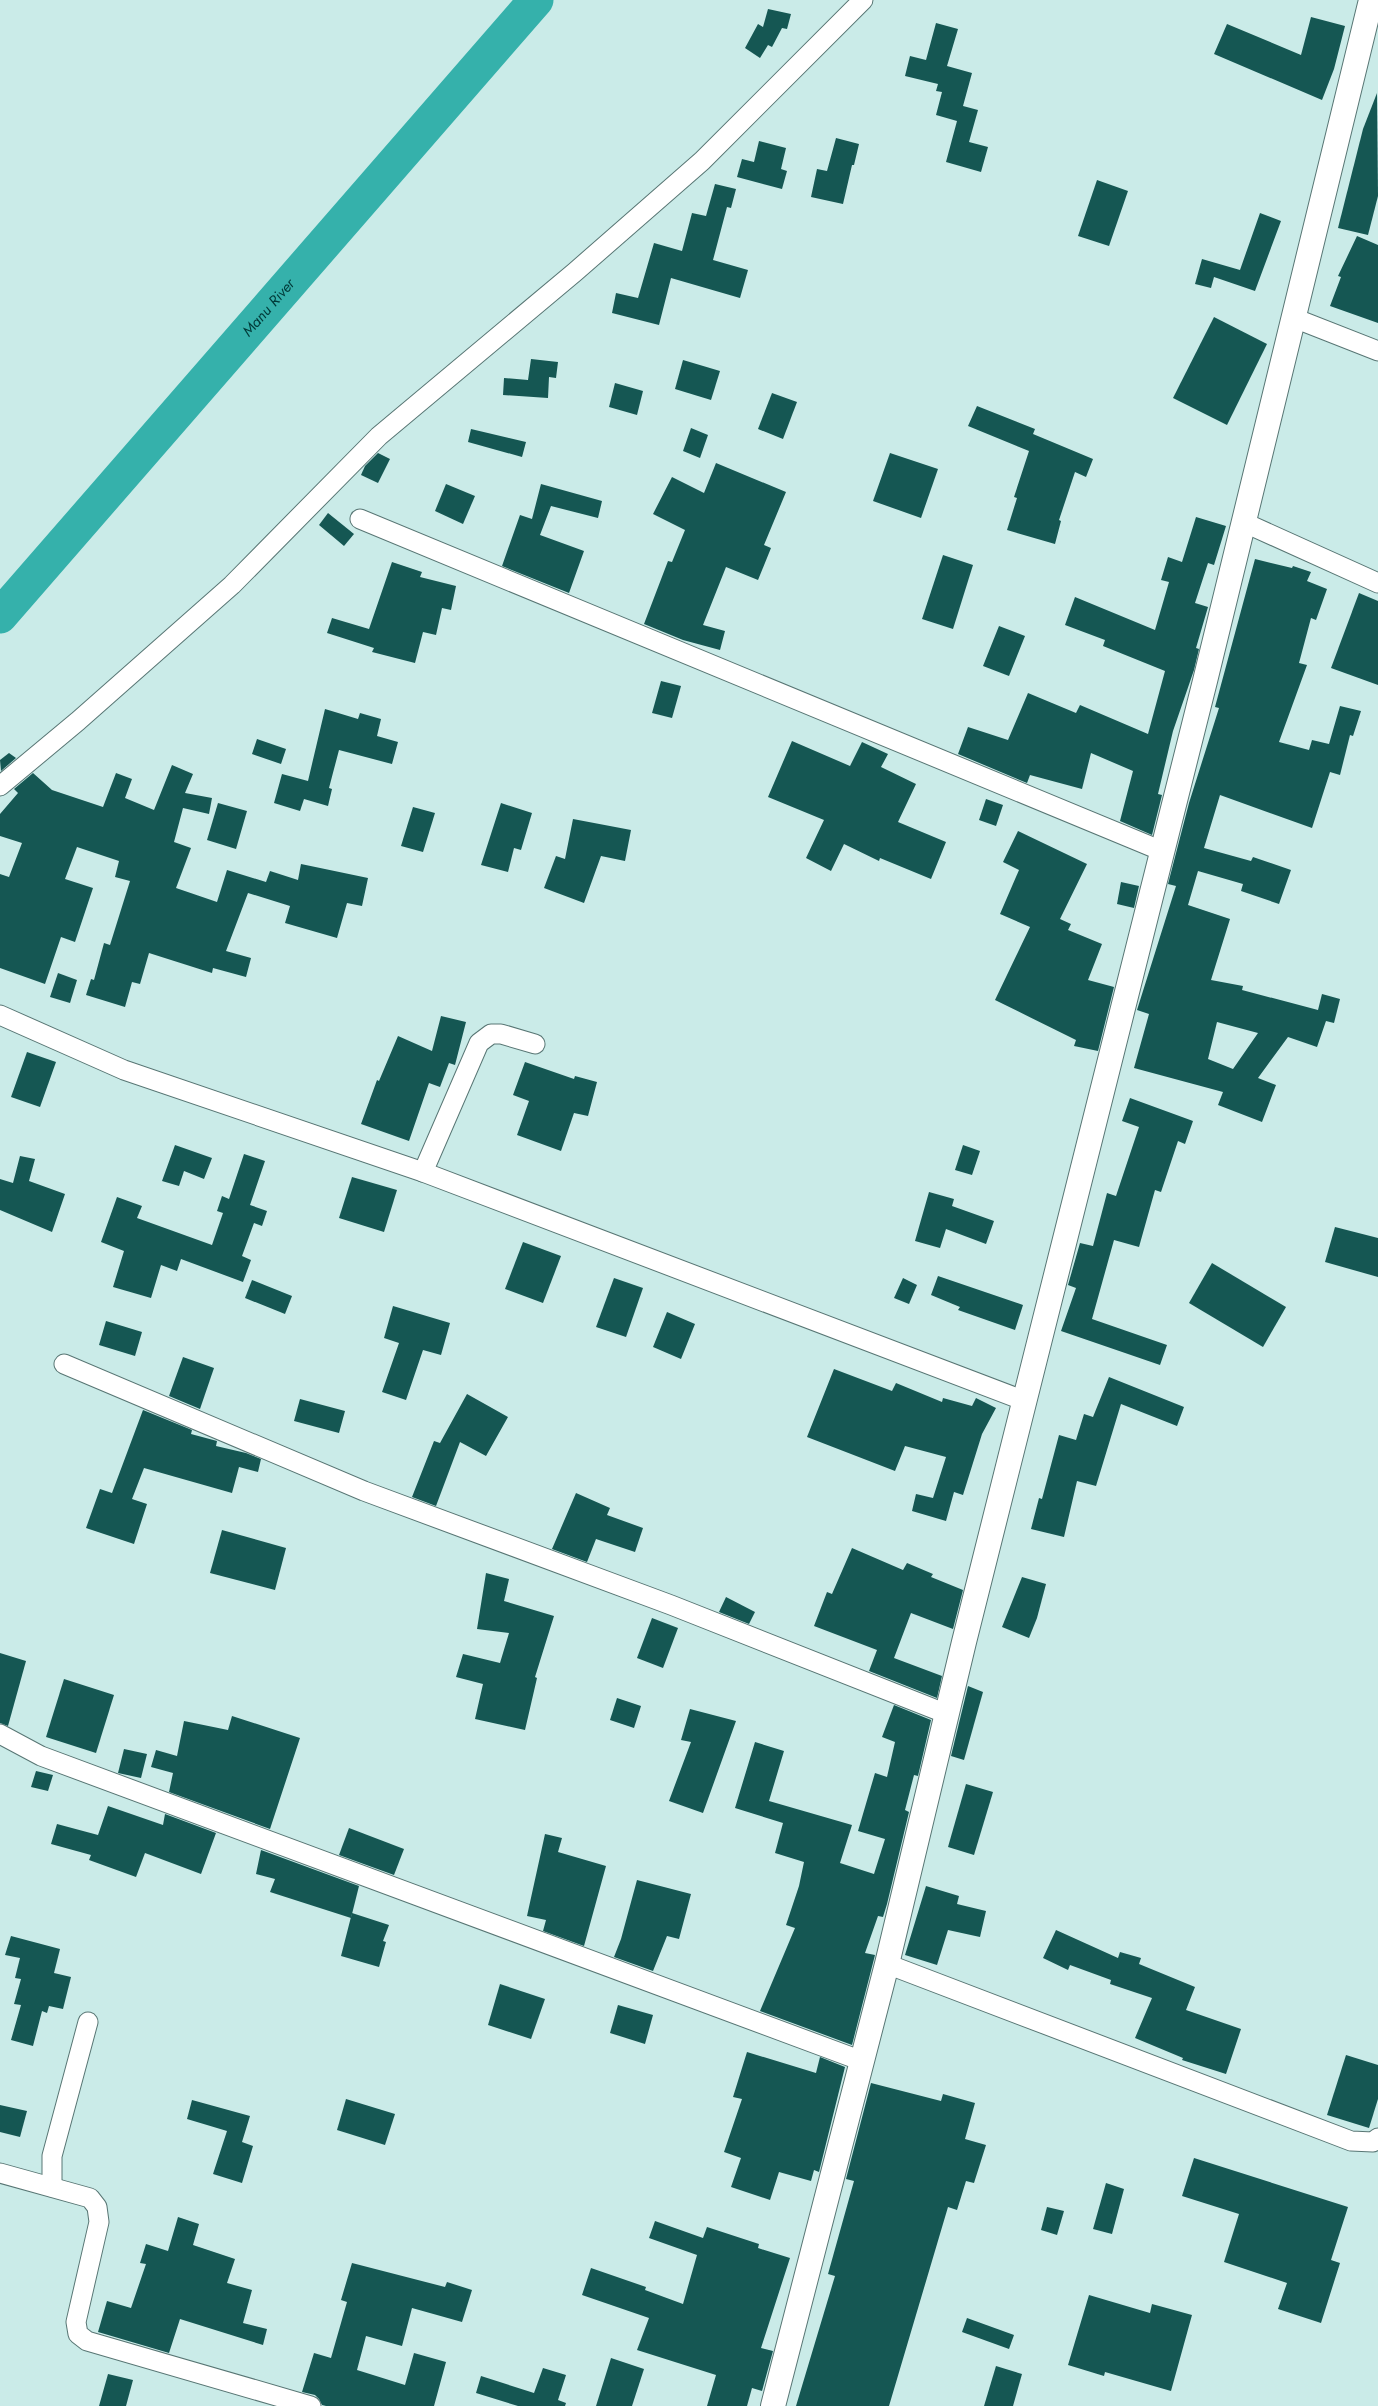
<svg xmlns="http://www.w3.org/2000/svg" width="1378" height="2406" viewBox="0 0 1378 2406" font-family="Jost,sans-serif">
<style>
.lines{fill:none;stroke-linecap:round;stroke-linejoin:round}
.river{stroke:#35b1ab;stroke-width:35}
.building{fill:#155753;fill-rule:evenodd}
.minor-casing{stroke:#587674;stroke-width:21}
.major-casing{stroke:#587674;stroke-width:26}
.minor{stroke:#fff;stroke-width:19}
.major{stroke:#fff;stroke-width:24}
.labels{text-anchor:middle;stroke-width:5;stroke-linejoin:round;paint-order:stroke}
.water-label{font-size:15px;font-style:italic;fill:#003a38;stroke:#fff}
</style>
<rect width="100%" height="100%" fill="#caebe8"/>
<g class="lines">
<path class="river" id="s1" d="M0 616 536 0"/>
</g>
<g class="building">
<path d="M768 9 791 14 787 29 782 28 772 47 768 45 760 58 745 48 758 24 763 27Z"/>
<path d="M1311 17 1345 26 1334 69 1322 100 1214 54 1227 24 1301 55Z"/>
<path d="M936 23 958 29 947 66 972 73 963 106 978 110 969 142 988 147 981 172 946 162 957 121 936 115 942 92 936 91 938 84 905 76 910 56 926 60Z"/>
<path d="M1377 93 1378 196 1368 235 1338 228 1363 129Z"/>
<path d="M836 138 859 144 854 165H852L843 204 811 197 817 169 827 171Z"/>
<path d="M759 141 786 148 781 169 787 171 782 189 737 177 742 159 754 162Z"/>
<path d="M1097 180 1128 191 1109 246 1078 236Z"/>
<path d="M715 184 736 189 731 208 727 207 713 260 748 270 740 298 671 278 659 325 612 313 616 293 638 298 654 243 682 251 692 213 706 216Z"/>
<path d="M1260 213 1281 221 1255 291 1214 277 1211 288 1195 284 1202 259 1240 270Z"/>
<path d="M1357 236 1378 245V323L1330 306 1341 277 1338 276Z"/>
<path d="M1214 317 1267 344 1227 425 1173 398Z"/>
<path d="M531 359 558 362 556 378 549 377 548 398 503 395 504 378 528 380Z"/>
<path d="M683 360 720 371 711 400 675 389Z"/>
<path d="M615 383 643 391 637 415 609 407Z"/>
<path d="M772 393 797 402 783 439 758 429Z"/>
<path d="M977 406 1035 429 1033 434 1093 459 1086 477 1075 472 1059 520 1061 521 1055 544 1007 530 1017 498 1014 497 1029 451 968 426Z"/>
<path d="M691 428 708 435 700 458 683 451Z"/>
<path d="M471 429 526 442 522 457 468 442Z"/>
<path d="M378 453 390 459 378 483 361 475 365 466Z"/>
<path d="M890 453 938 469 921 518 873 501Z"/>
<path d="M716 463 786 492 764 545 771 548 758 580 726 567 703 625 725 631 720 650 683 640 644 624 668 561 672 562 685 530 653 514 672 477 704 493Z"/>
<path d="M446 484 475 496 463 524 435 511Z"/>
<path d="M541 484 602 501 598 518 551 506 540 535 584 551 569 593 502 566 520 515 532 519Z"/>
<path d="M328 513 354 534 344 546 319 525Z"/>
<path d="M1196 517 1226 526 1214 565 1208 563 1195 603 1208 607 1196 648 1199 649 1194 670 1173 731 1158 794 1162 795 1152 835 1120 821 1133 771 1091 753 1082 789 1030 775 1027 783 958 754 968 727 1008 740 1028 693 1076 713 1080 705 1148 734 1165 671 1103 646 1105 640 1065 625 1075 597 1155 630 1169 582 1161 580 1168 557 1182 562Z"/>
<path d="M943 555 973 565 953 629 922 619Z"/>
<path d="M1255 559 1292 568 1293 566 1311 572 1307 581 1327 589 1316 620 1311 618 1299 663 1307 665 1279 742 1309 750 1312 740 1329 744 1340 706 1361 711 1353 736 1350 735 1340 775 1330 772 1312 828 1220 795 1204 848 1251 861 1253 857 1291 870 1279 904 1241 891 1243 884 1198 871 1188 905 1230 919 1211 980 1243 986 1242 990 1318 1010 1322 994 1340 999 1334 1023 1326 1021 1317 1047 1288 1037 1258 1078 1276 1085 1262 1122 1218 1105 1223 1092 1134 1068 1149 1014 1137 1010 1176 886 1168 884 1189 803 1219 708 1215 707ZM1217 1022 1258 1033 1233 1069 1208 1059Z"/>
<path d="M392 562 422 572 420 577 456 586 451 610 442 608 436 635 423 632 415 663 372 652 374 648 327 633 332 618 369 629Z"/>
<path d="M1359 593 1378 601V685L1331 668Z"/>
<path d="M999 626 1025 636 1009 676 983 666Z"/>
<path d="M661 681 681 686 672 718 652 713Z"/>
<path d="M325 709 358 719 360 713 381 719 377 736 398 742 392 764 339 750 329 788 332 789 328 806 304 799 300 811 274 803 282 774 308 781Z"/>
<path d="M257 739 286 749 281 764 252 754Z"/>
<path d="M792 741 850 766 862 742 888 754 881 767 916 784 898 822 946 842 931 879 880 858 879 861 844 844 831 871 806 858 824 820 768 797Z"/>
<path d="M9 753 16 758 1 771 0 760Z"/>
<path d="M172 765 193 774 185 793 212 798 209 814 183 808 174 842 191 848 176 888 217 902 227 870 266 882 270 871 298 880 301 864 368 878 362 906 347 903 337 938 285 923 290 906 248 893 226 951 251 958 246 977 213 968 212 973 149 953 140 984 132 982 125 1007 86 995 91 979 94 980 104 943 110 945 130 881 115 877 119 861 77 847 65 879 93 888 75 942 61 937 45 984 0 968V874L9 877 22 843 0 836V814L18 793 14 789 33 773 52 790 103 807 116 773 132 779 125 798 154 810Z"/>
<path d="M986 799 1003 805 996 826 979 820Z"/>
<path d="M218 803 247 811 236 849 207 840Z"/>
<path d="M501 803 532 813 521 850 514 848 508 872 481 865Z"/>
<path d="M413 807 435 813 423 852 401 846Z"/>
<path d="M573 819 631 830 625 861 601 856 584 903 544 888 556 856 565 859Z"/>
<path d="M1018 831 1087 864 1060 919 1071 924 1068 930 1102 944 1088 980 1114 987 1098 1051 1074 1046 1076 1040 995 1000 1030 927 1000 914 1019 870 1003 862Z"/>
<path d="M1121 882 1139 886 1134 908 1117 904Z"/>
<path d="M58 973 77 980 70 1003 50 997Z"/>
<path d="M441 1016 466 1022 455 1065 449 1063 440 1087 429 1083 409 1141 361 1124 377 1080 379 1081 398 1036 432 1051Z"/>
<path d="M27 1052 56 1062 40 1107 11 1097Z"/>
<path d="M525 1062 574 1079 575 1076 597 1082 588 1116 574 1113 561 1151 517 1135 529 1101 513 1095Z"/>
<path d="M1130 1098 1193 1121 1185 1144 1178 1141 1161 1192 1155 1190 1139 1247 1114 1240 1092 1319 1167 1345 1160 1365 1061 1331 1076 1288 1068 1285 1080 1243 1093 1246 1107 1193 1116 1196 1139 1127 1122 1121Z"/>
<path d="M175 1145 212 1158 204 1179 184 1171 179 1186 162 1181Z"/>
<path d="M963 1145 980 1151 972 1175 955 1170Z"/>
<path d="M244 1154 265 1161 250 1205 267 1211 262 1226 254 1223 242 1256 251 1260 243 1282 181 1259 177 1271 161 1265 151 1298 113 1287 124 1251 101 1242 117 1197 142 1206 137 1218 212 1245 223 1213 217 1211 222 1196 229 1199Z"/>
<path d="M20 1156 35 1159 29 1181 65 1194 52 1232 0 1210V1179L13 1183Z"/>
<path d="M352 1177 397 1190 384 1232 339 1218Z"/>
<path d="M929 1192 954 1199 952 1206 994 1221 986 1244 946 1229 940 1248 915 1241Z"/>
<path d="M1335 1227 1378 1238V1277L1325 1262Z"/>
<path d="M523 1242 561 1256 543 1303 505 1289Z"/>
<path d="M1212 1263 1286 1307 1263 1347 1189 1303Z"/>
<path d="M938 1276 1023 1305 1015 1330 958 1310 960 1307 931 1295Z"/>
<path d="M614 1278 643 1288 626 1337 596 1327Z"/>
<path d="M903 1278 917 1285 909 1304 894 1298Z"/>
<path d="M252 1280 292 1296 285 1314 245 1298Z"/>
<path d="M393 1306 450 1323 441 1355 423 1350 406 1400 382 1392 399 1343 384 1338Z"/>
<path d="M667 1312 695 1324 681 1359 653 1347Z"/>
<path d="M106 1321 142 1332 135 1356 99 1345Z"/>
<path d="M183 1357 214 1368 200 1409 169 1396Z"/>
<path d="M834 1369 892 1391 896 1383 942 1402 943 1398 972 1406 976 1398 996 1408 982 1434 963 1495 954 1492 946 1521 912 1511 916 1494 933 1498 946 1457 905 1446 895 1471 807 1437Z"/>
<path d="M1109 1377 1184 1407 1177 1426 1121 1404 1096 1486 1077 1481 1064 1537 1031 1529 1039 1498 1042 1499 1059 1435 1076 1440 1084 1414 1093 1417Z"/>
<path d="M467 1394 508 1417 486 1456 460 1442 436 1506 412 1497 434 1441 440 1443Z"/>
<path d="M300 1399 345 1411 339 1433 294 1421Z"/>
<path d="M143 1410 192 1430 191 1434 217 1441 216 1446 246 1453 261 1459 258 1472 239 1467 232 1493 144 1468 132 1499 147 1504 134 1544 86 1528 100 1489 112 1493Z"/>
<path d="M576 1493 610 1508 607 1515 643 1528 635 1552 596 1539 587 1562 552 1549Z"/>
<path d="M222 1530 286 1548 275 1590 210 1573Z"/>
<path d="M852 1548 903 1570 907 1563 933 1574 931 1577 963 1590 953 1629 911 1613 894 1658 942 1676 937 1698 869 1671 877 1650 814 1626 827 1592 832 1594Z"/>
<path d="M486 1573 509 1579 504 1601 554 1616 535 1677 537 1678 525 1730 475 1719 483 1684 456 1677 463 1654 500 1663 509 1633 477 1629Z"/>
<path d="M1022 1577 1046 1584 1037 1618 1029 1638 1002 1627Z"/>
<path d="M726 1597 755 1612 749 1624 719 1612Z"/>
<path d="M652 1618 678 1628 663 1668 637 1658Z"/>
<path d="M0 1653 26 1661 8 1726 0 1723Z"/>
<path d="M64 1679 114 1695 96 1753 46 1737Z"/>
<path d="M968 1686 983 1692 964 1760 951 1756Z"/>
<path d="M617 1698 641 1706 634 1728 610 1720Z"/>
<path d="M894 1705 931 1720 918 1776 914 1775 905 1810 909 1812 887 1904 883 1917 878 1916 865 1953 875 1955 852 2045 760 2011 795 1928 786 1925 799 1886 804 1862 775 1853 783 1823 735 1808 755 1742 784 1751 769 1801 852 1825 840 1863 874 1874 885 1839 858 1831 875 1773 887 1777 895 1742 882 1737Z"/>
<path d="M690 1709 736 1721 703 1813 669 1801 691 1742 681 1740Z"/>
<path d="M232 1716 300 1738 270 1829 169 1792 173 1773 151 1767 156 1750 177 1756 184 1721 228 1730Z"/>
<path d="M124 1749 147 1754 141 1778 118 1773Z"/>
<path d="M36 1771 53 1775 48 1791 31 1787Z"/>
<path d="M966 1784 993 1792 974 1855 948 1847Z"/>
<path d="M108 1806 163 1825 165 1814 216 1833 201 1874 145 1853 136 1877 89 1860 91 1855 51 1844 57 1824 98 1835Z"/>
<path d="M349 1828 404 1849 394 1875 339 1855Z"/>
<path d="M545 1834 562 1838 558 1852 606 1866 584 1946 543 1931 546 1920 527 1916Z"/>
<path d="M261 1850 359 1886 351 1918 270 1892 275 1879 256 1874Z"/>
<path d="M637 1880 691 1894 679 1939 667 1936 653 1971 614 1957 621 1939Z"/>
<path d="M926 1886 959 1896 957 1904 986 1911 980 1937 948 1930 937 1965 905 1955Z"/>
<path d="M352 1913 389 1925 383 1941 386 1942 379 1967 341 1956Z"/>
<path d="M1056 1930 1118 1958 1120 1952 1141 1958 1139 1964 1195 1987 1186 2010 1241 2029 1226 2074 1182 2060 1183 2058 1135 2038 1152 1998 1110 1984 1111 1980 1070 1965 1068 1970 1043 1958Z"/>
<path d="M11 1936 60 1949 54 1973 71 1977 63 2009 49 2006 47 2013 42 2011 33 2046 11 2040 21 2005 14 2004 21 1979 15 1978 20 1958 5 1955Z"/>
<path d="M500 1984 545 1999 531 2039 488 2025Z"/>
<path d="M618 2005 653 2015 645 2044 610 2033Z"/>
<path d="M747 2052 816 2073 820 2057 845 2067 819 2172 814 2170 811 2181 779 2172 770 2200 731 2187 741 2158 724 2152 742 2099 733 2097Z"/>
<path d="M1346 2055 1378 2065V2099L1369 2128 1327 2115Z"/>
<path d="M871 2083 941 2101 943 2094 975 2103 965 2139 986 2145 974 2183 966 2181 957 2210 948 2207 889 2406H796L835 2276 828 2274 854 2181 846 2179Z"/>
<path d="M346 2099 395 2114 385 2145 337 2130Z"/>
<path d="M192 2100 250 2116 242 2142 253 2146 242 2183 213 2174 227 2131 187 2119Z"/>
<path d="M0 2105 27 2111 20 2137 0 2132Z"/>
<path d="M1194 2158 1348 2207 1331 2260 1340 2263 1321 2323 1278 2309 1287 2283 1224 2262 1239 2214 1182 2196Z"/>
<path d="M1106 2183 1124 2189 1112 2234 1093 2229Z"/>
<path d="M1047 2207 1064 2211 1057 2235 1041 2230Z"/>
<path d="M178 2217 199 2224 193 2245 235 2259 227 2283 252 2290 243 2323 267 2329 263 2345 180 2319 169 2353 98 2332 107 2301 131 2308 146 2264 140 2263 146 2244 168 2251Z"/>
<path d="M655 2221 703 2238 707 2227 759 2244 758 2248 790 2258 761 2348 773 2351 762 2391 752 2388 747 2406H707L716 2375 637 2350 649 2318 582 2295 591 2268 646 2287 645 2290 683 2304 697 2255 649 2238Z"/>
<path d="M352 2263 445 2287 447 2282 472 2290 462 2322 412 2308 402 2346 366 2336 357 2370 405 2385 414 2353 446 2362 434 2406H326L322 2405 319 2399 315 2395 302 2392 314 2353 331 2358 347 2302 341 2300Z"/>
<path d="M1089 2295 1150 2313 1152 2304 1192 2315 1171 2391 1105 2372 1104 2376 1068 2365Z"/>
<path d="M967 2318 1014 2335 1009 2349 962 2332Z"/>
<path d="M611 2358 644 2369 632 2406H596Z"/>
<path d="M996 2366 1022 2374 1013 2406H984Z"/>
<path d="M543 2368 566 2375 558 2400 566 2403 565 2406H518L476 2393 481 2376 534 2393Z"/>
<path d="M108 2374 133 2380 126 2406H99Z"/>
</g>
<g class="lines">
<g class="minor-casing">
<g id="minor">
<path d="M1294 318 1378 351"/>
<path d="M360 519 1162 851"/>
<path d="M1243 522 1378 583"/>
<path d="M0 786 78 721 232 585 379 436 575 272 702 161 863 0"/>
<path d="M0 1015 124 1070 423 1172 1025 1401"/>
<path d="M423 1172 479 1043 491 1034H501L535 1044"/>
<path d="M64 1364 364 1491 671 1605 947 1714"/>
<path d="M0 1734 41 1756 862 2061"/>
<path d="M887 1964 1351 2141 1373 2142 1378 2138"/>
<path d="M0 2173 90 2198 97 2207 99 2222 76 2322 78 2334 87 2341 311 2406"/>
<path d="M52 2187V2156L88 2022"/>
</g>
</g>
<g class="major-casing">
<path id="major" d="M773 2406 887 1964 964 1642 1205 681 1371 0"/>
</g>
<use href="#minor" class="minor"/>
<use href="#major" class="major"/>
</g>
<g class="labels">
<g class="water-label">
<text dy="5" stroke="none"><textPath href="#s1" startOffset="409">Manu River</textPath></text>
</g>
</g>
</svg>
